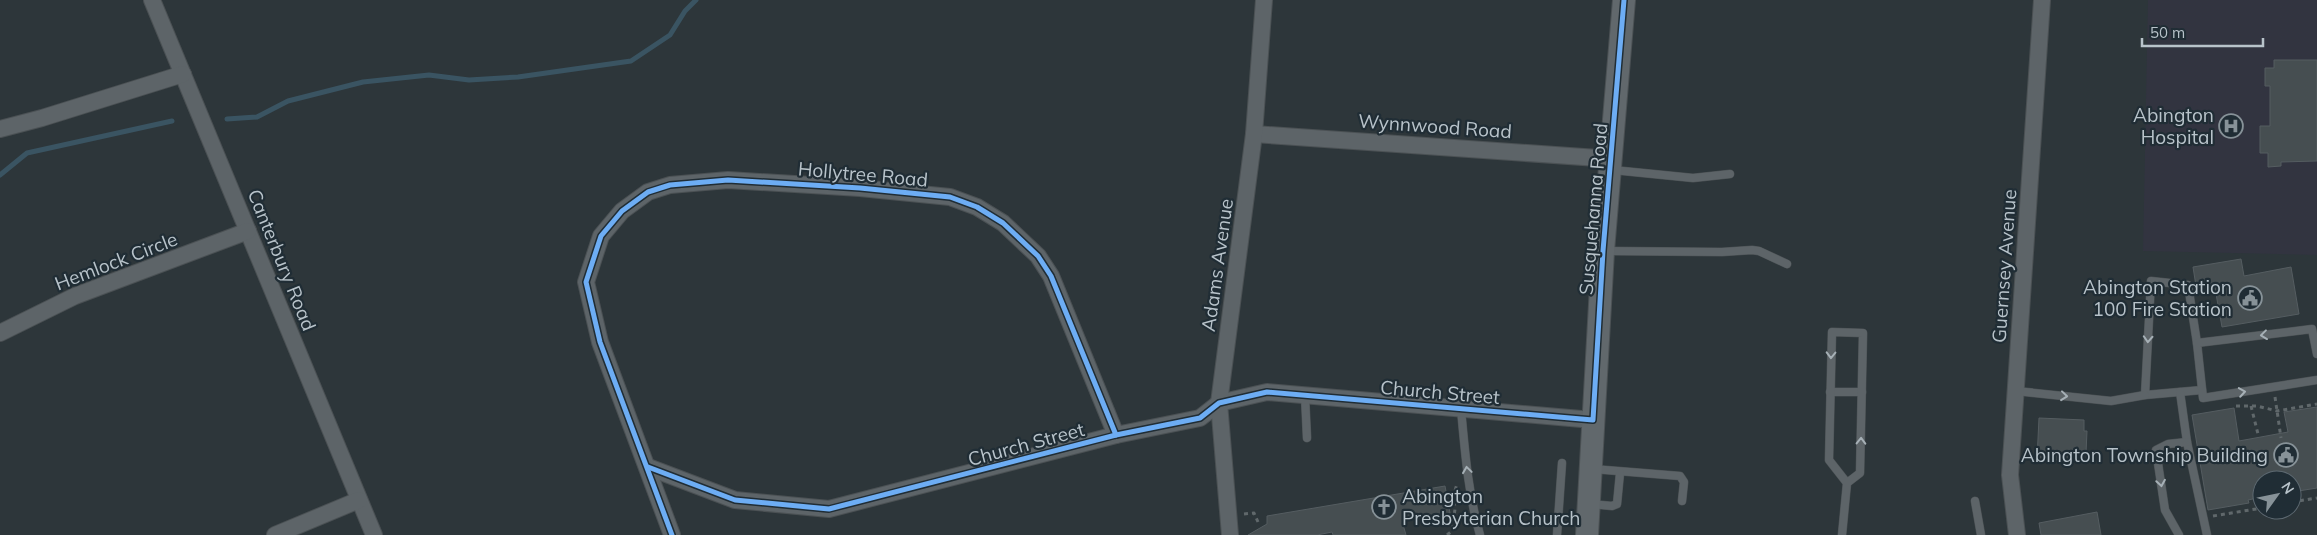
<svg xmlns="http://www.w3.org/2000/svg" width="2317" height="535" viewBox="0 0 2317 535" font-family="Mulish,sans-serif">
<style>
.medical{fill:#323440}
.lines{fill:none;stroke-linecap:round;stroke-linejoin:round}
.stream{stroke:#3a5462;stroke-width:5}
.building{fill:#464e51;stroke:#555d61}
.service-casing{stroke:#4b5154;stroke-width:9}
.minor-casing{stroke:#4b5154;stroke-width:18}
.secondary-casing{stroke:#4b5154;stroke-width:24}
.path{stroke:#60686b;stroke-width:3;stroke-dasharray:4 4;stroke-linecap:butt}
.service{stroke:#5d6468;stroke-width:8}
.minor{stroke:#5d6468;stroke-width:16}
.secondary{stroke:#61686c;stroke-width:22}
.cycleway-casing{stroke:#202d35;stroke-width:8}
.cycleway{stroke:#6dadf4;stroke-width:5}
.oneway{stroke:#a6b0b6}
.labels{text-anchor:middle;stroke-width:4.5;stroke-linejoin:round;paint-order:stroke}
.poi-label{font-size:19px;fill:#b8c3ca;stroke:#202d35;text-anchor:end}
.street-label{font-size:19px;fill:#b8c3ca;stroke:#202d35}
</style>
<rect width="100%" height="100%" fill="#2d363a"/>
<path class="medical" d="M2148 0H2317V255L2143 251Z"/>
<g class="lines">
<g class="stream">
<path d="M227 119 257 117 288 101 363 82 429 75 469 80 518 77 631 61 670 35 685 11 696 0"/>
<path d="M0 175 27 153 172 121"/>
</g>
</g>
<g class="building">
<path d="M2274 60H2317V161L2281 162V166L2268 167V153H2260V126H2270V86H2265V68H2274Z"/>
<path d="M2241 259 2244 276 2291 267 2299 314 2222 327 2214 283 2196 286 2193 267Z"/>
<path d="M2317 407V488L2292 492V480H2262V497L2248 500 2249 503 2208 510 2192 415 2234 408 2239 441 2288 432 2284 412Z"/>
<path d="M2039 418 2084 420V431H2087L2086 453H2082V461L2037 459Z"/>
<path d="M1445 486 1450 513 1402 521 1406 535H1333L1332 532 1317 535H1248L1267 524V516Z"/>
<path d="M2097 512 2101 535H2041L2039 523Z"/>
</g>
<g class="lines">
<g class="service-casing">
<g id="service">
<path d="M1613 170 1693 178 1730 174"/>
<path d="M1605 251 1722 252 1752 250 1759 251 1787 264"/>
<path d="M2197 343 2188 285 2151 281 2145 395 2202 390"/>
<path d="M2317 354 2312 329 2197 343 2203 398 2317 380"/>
<path d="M2016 391 2111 401 2145 395"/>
<path d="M1830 392H1862"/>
<path d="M2180 392 2187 442 2207 535"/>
<path d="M1305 396 1307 438"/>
<path d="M1461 409C1465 452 1468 493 1480 535"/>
<path d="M1593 469 1680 476 1684 482 1682 501"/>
<path d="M1975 501 1981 535"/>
<path d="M1591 504 1612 506 1617 504 1620 473"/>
<path d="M1557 535 1562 463"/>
<path d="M1842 535 1847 483 1829 460 1832 332 1863 333 1860 473 1847 483"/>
<path d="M2179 535 2165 510 2156 450 2168 444 2187 442"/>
</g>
</g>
<g class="minor-casing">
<g id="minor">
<path d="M152 0 374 535"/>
<path d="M0 129 42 118 183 74"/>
<path d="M1254 134 1612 159"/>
<path d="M0 333 75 296 248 231"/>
<path d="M648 467 735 500 829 509 1116 435 1200 418 1219 403 1267 392 1593 420"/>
<path d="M275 535 359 500"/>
<path d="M672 535 600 342 586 282 601 236 622 211 648 192 670 185 728 180 860 188 950 197 977 207 1003 223 1038 256 1051 276 1116 435"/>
<path d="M1230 535 1219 403 1254 134 1264 0"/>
<path d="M2017 535 2010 475 2042 0"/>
</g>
</g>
<g class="secondary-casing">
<path id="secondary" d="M1587 535 1603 251 1624 0"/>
</g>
<g class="path">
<path d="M2275 397 2281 438"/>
<path d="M2236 406H2257L2277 411 2317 404"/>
<path d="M2251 406 2258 434"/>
<path d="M2292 502 2317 498"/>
<path d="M1244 514 1254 513 1258 522"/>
<path d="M2213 516 2262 508"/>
<path d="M1447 535 1452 531 1455 509 1453 497 1457 484"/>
</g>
<use href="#service" class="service"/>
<use href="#minor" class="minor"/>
<use href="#secondary" class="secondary"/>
<g class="cycleway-casing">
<g id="cycleway">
<path d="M648 467 735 500 829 509 1116 435 1200 418 1219 403 1267 392 1593 420 1603 251 1624 0"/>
<path d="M672 535 600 342 586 282 601 236 622 211 648 192 670 185 728 180 860 188 950 197 977 207 1003 223 1038 256 1051 276 1116 435"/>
</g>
</g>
<use href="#cycleway" class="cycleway"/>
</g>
<defs><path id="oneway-chevron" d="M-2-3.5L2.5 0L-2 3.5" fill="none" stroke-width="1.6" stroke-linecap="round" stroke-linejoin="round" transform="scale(1.25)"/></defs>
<g class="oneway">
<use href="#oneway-chevron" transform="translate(2264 335) rotate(173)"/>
<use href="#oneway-chevron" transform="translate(2148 339) rotate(93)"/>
<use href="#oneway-chevron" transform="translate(1831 355) rotate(91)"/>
<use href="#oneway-chevron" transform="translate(2242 392) rotate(-9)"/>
<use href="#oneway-chevron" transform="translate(2064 396) rotate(6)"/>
<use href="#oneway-chevron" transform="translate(1861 441) rotate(-89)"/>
<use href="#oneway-chevron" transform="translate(1467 470) rotate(-98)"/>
<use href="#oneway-chevron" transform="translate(2161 483) rotate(81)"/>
</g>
<defs>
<g id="hospital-ring" transform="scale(1.25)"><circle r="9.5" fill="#202d35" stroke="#879298" stroke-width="1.5"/><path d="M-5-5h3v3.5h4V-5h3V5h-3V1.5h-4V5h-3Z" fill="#879298"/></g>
<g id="civic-ring" transform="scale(1.25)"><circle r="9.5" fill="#202d35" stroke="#879298" stroke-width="1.5"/><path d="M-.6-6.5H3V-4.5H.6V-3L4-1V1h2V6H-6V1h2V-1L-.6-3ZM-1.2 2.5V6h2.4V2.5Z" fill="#879298"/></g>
<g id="church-ring" transform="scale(1.25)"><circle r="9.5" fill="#202d35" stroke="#879298" stroke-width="1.5"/><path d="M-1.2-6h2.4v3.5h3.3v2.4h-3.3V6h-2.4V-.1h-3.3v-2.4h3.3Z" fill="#879298"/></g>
</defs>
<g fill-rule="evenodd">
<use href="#hospital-ring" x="2231" y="126"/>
<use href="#civic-ring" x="2250" y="298"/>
<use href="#civic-ring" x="2286" y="455"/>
<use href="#church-ring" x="1384" y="507"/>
</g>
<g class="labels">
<g class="poi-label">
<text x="2214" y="122">Abington<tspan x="2214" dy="22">Hospital</tspan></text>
<text x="2232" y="294">Abington Station<tspan x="2232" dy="22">100 Fire Station</tspan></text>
<text x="2268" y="462">Abington Township Building</text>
<text x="1402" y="503" text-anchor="start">Abington<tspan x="1402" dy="22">Presbyterian Church</tspan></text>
</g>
<g class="street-label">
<text transform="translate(1435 126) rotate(4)" y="7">Wynnwood Road</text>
<text transform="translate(863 174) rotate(5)" y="7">Hollytree Road</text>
<text transform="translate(1593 209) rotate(-85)" y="7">Susquehanna Road</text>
<text transform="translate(282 260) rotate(68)" y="7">Canterbury Road</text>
<text transform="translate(116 261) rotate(-21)" y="7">Hemlock Circle</text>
<text transform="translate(1217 265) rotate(-82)" y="7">Adams Avenue</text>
<text transform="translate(2004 266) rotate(-86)" y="7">Guernsey Avenue</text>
<text transform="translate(1440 392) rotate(5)" y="7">Church Street</text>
<text transform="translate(1026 444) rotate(-15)" y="7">Church Street</text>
</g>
</g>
<g transform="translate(2277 495) rotate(57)"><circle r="24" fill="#202d35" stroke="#5d6971"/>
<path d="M0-4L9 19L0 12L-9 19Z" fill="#879298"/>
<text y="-8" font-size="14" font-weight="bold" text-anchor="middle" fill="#b8c3ca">N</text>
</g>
<path d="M2142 38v8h121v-8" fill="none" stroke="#b8c3ca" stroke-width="2.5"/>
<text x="2150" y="38" font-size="15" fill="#b8c3ca" stroke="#202d35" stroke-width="4" paint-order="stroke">50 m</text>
</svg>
